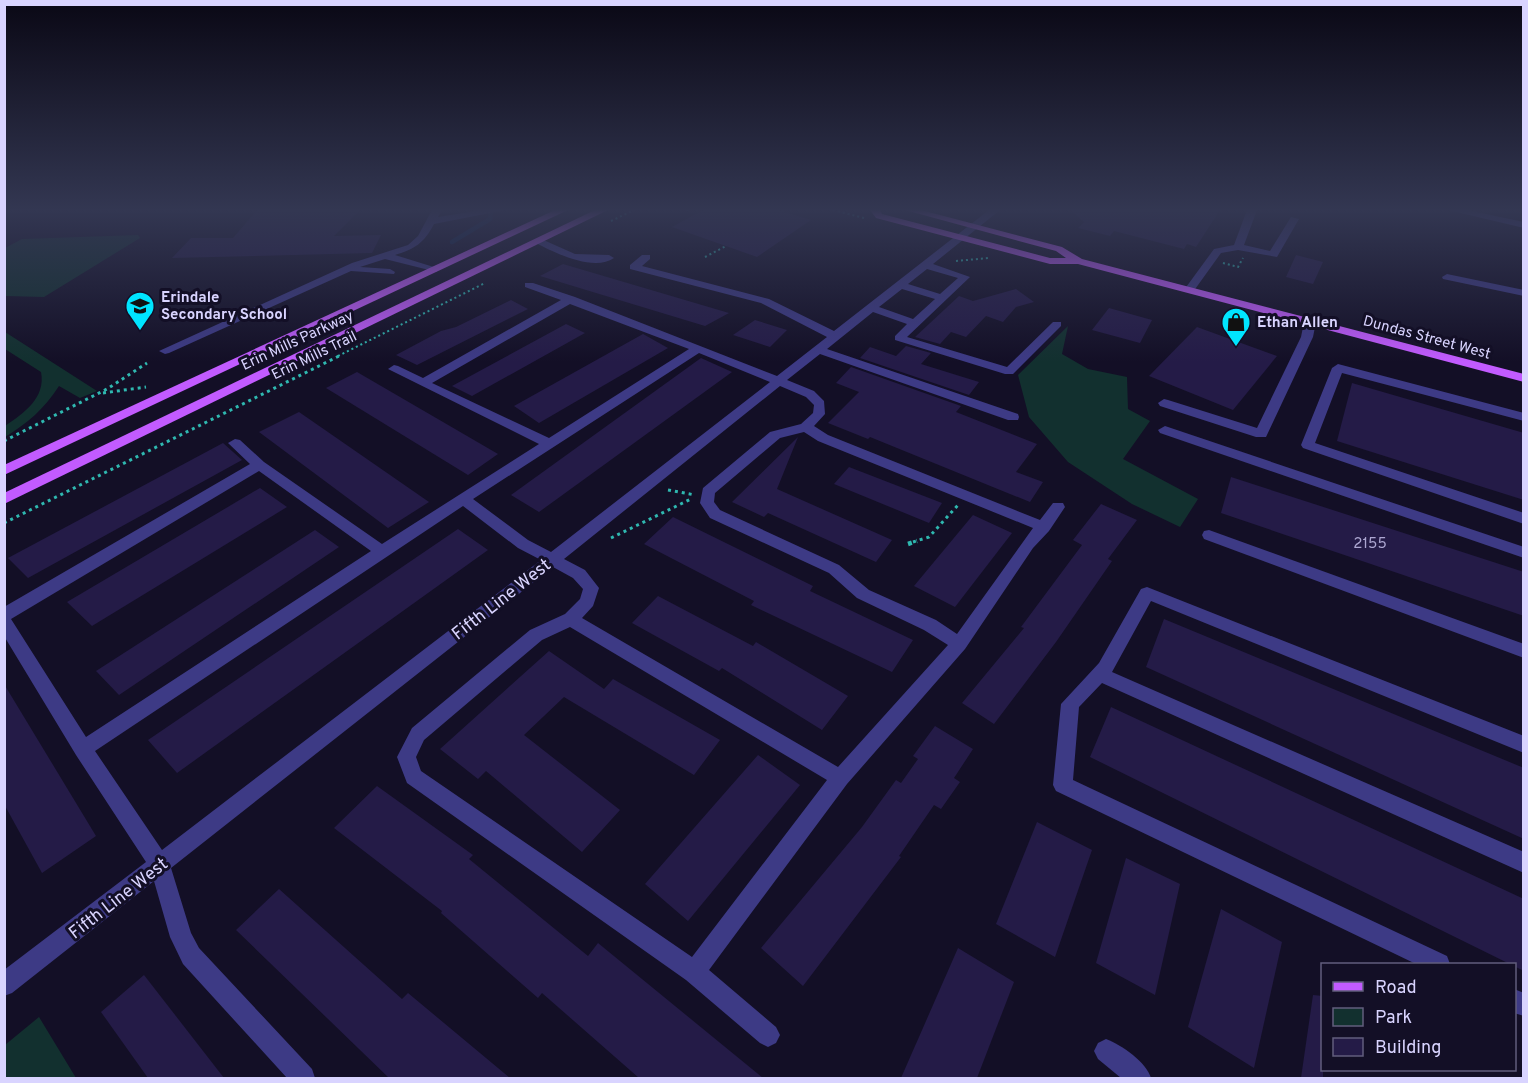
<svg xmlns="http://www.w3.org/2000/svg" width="1528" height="1083" viewBox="0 0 1528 1083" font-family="Overpass,sans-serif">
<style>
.green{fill:#12302f}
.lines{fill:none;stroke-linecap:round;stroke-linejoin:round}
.stream{stroke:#0c2248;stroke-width:4.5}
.building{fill:#241b47}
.path-far2{stroke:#2fb8b0;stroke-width:2;stroke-dasharray:2 3;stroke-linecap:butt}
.path-far1{stroke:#2fb8b0;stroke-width:3;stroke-dasharray:3 4;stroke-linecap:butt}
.path{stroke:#2fb8b0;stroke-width:4.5;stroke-dasharray:4 5;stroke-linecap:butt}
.minor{fill:#3d3a85;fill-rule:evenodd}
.major{fill:#c25bff;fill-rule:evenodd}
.labels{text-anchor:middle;stroke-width:6;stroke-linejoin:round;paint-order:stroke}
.far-poi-label{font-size:15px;font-weight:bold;fill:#d9d4ff;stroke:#130f26;text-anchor:start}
.far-street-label{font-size:15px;fill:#d9d4ff;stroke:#130f26}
.number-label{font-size:15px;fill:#aca6d1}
.street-label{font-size:18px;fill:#d9d4ff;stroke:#130f26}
</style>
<rect width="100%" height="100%" fill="#130f26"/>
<g class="green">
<path d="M138 235 140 238 44 297 5 296V248L22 239Z"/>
<path d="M1068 326 1062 354 1088 369 1127 377 1128 409 1150 421 1123 459 1198 499 1180 527 1132 504 1068 462 1029 417 1018 375Z"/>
<path d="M5 332 97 391 80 398 59 386C44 409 28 423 5 437V426C24 413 46 398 41 372L5 349Z"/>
<path d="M39 1017 76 1078H5V1045Z"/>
</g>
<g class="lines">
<path class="stream" d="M452 242 490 219 491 210"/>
</g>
<g class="building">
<path d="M257 210H360L334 236 381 235 372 253 172 258 191 238H233Z"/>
<path d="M703 210H778L811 220 757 257 672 227Z"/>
<path d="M1071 210H1220L1196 247 1187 244 1184 249 1114 231 1110 236 1078 228 1084 222Z"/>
<path d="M1296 255 1323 262 1313 284 1286 277Z"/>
<path d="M563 264 729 313 705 326 540 276Z"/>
<path d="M1016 289 1034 302 1016 307 1003 322 986 316 966 337 951 332 940 344 915 337 959 296 973 301Z"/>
<path d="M511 300 528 309 417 365 396 355 441 331 456 327Z"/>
<path d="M1109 308 1152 320 1140 343 1092 330Z"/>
<path d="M755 320 787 330 770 347 733 335Z"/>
<path d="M566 324 585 333 472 396 452 386Z"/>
<path d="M1197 327 1277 356 1233 410 1149 376Z"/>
<path d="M643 334 668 348 539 423 514 406Z"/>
<path d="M906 346 931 353 921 364 979 382 969 395 860 358 870 347 896 356Z"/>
<path d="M701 358 732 372 539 512 511 495Z"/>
<path d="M851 367 961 406 956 412 1037 444 1016 472 1043 482 1030 502 870 437 868 439 828 423 859 392 836 383Z"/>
<path d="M357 372 498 454 468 475 326 388Z"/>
<path d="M1352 383 1524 433V500L1337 441Z"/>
<path d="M299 412 429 502 388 528 259 432Z"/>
<path d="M798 437 777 489 892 540 876 562 768 513 764 517 732 502Z"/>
<path d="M223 443 242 460 28 578 8 558Z"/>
<path d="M849 467 942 503 929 523 834 484Z"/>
<path d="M1231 477 1524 572V616L1221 513Z"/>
<path d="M260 488 287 507 92 626 67 602Z"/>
<path d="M1101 504 1137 520 1108 559 1112 561 1056 642 994 724 962 703 1024 628 1021 627 1082 545 1073 540Z"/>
<path d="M973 515 1012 533 955 607 914 586Z"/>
<path d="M673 517 813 586 810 591 913 640 892 672 751 605 754 601 644 544Z"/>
<path d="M458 529 488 550 177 773 148 740Z"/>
<path d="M315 530 339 547 119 695 96 671Z"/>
<path d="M658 596 753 646 756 642 848 696 822 730 722 668 719 671 632 623Z"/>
<path d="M1164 619 1524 768V839L1146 667Z"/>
<path d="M549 651 604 689 613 679 720 740 694 775 564 697 524 735 620 810 582 852 486 771 478 779 440 749Z"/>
<path d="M4 684 96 836 42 873 4 804Z"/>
<path d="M1111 707 1524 899V971L1090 757Z"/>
<path d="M935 726 973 749 954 778 960 782 941 809 934 805 899 856 901 857 803 986 761 948 862 827 896 780 901 783 918 759 913 756Z"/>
<path d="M758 755 800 785 688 921 645 884Z"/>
<path d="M377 786 473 855 469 859 588 956 598 943 763 1078H639L542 993 538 998 441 913 442 911 334 828Z"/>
<path d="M1037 822 1092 850 1055 957 996 924Z"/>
<path d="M1126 858 1180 884 1155 995 1096 963Z"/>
<path d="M279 889 402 999 408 993 510 1078H389L236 930Z"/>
<path d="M1221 909 1282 942 1254 1068 1188 1027Z"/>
<path d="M958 948 1014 982 977 1078H901Z"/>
<path d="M144 975 224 1078H148L101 1012Z"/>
<path d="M1313 995 1323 996V1078H1301Z"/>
</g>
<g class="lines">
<g class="path-far2">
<path d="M686 210H689"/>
<path d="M833 210 864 218"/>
<path d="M611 221 634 210"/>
<path d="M705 257 726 246"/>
<path d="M956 261 988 258"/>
<path d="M1223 263 1238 267 1243 258"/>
<path d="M338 356 485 283"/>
</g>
<g class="path-far1">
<path d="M103 393 146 387"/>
<path d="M4 441 107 389 147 363"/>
<path d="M668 490 695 495"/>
<path d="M4 523 341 355"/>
<path d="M611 538 691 499"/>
<path d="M913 542 929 537 958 505"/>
</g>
<path class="path" d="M908 544 917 541"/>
<g class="minor">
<path d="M432 210H442L438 217 482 210H505L434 224C424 243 415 249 395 255L437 268V272L385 259 360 267 390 269 395 272 394 274 351 271 169 353 165 354 159 351 352 263 408 245 418 236Z"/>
<path d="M989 210H1000L933 264 970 277 907 337 1007 367 1053 322H1061V326L1013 374H1005L895 340V336L907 324 873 312 827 349 1018 414 1019 417 1018 420H1008L820 354 787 380 814 391 824 401 825 414 814 426 828 435 1040 520 1053 503H1063L1065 507 1049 531 1033 548 965 649 847 784 709 970 776 1027 780 1035 776 1043 768 1047 760 1043 686 980 407 783 397 757 412 728 530 630 565 614 580 599 583 589 573 578 553 567 171 868 191 933 199 948 312 1069 315 1078H287L183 964 170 937 154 881 12 993 4 996V970L146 862 76 755 4 636V607L250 464 228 443 235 439 240 440 264 462 382 544 539 444 388 369 394 365 398 366 423 378 561 300 525 287V283H533L575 297 777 376 827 337 761 303 630 269V265L642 255H650V259L642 266 769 299 834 331ZM927 269 958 278 940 294 908 284ZM902 289 935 299 913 319 879 307ZM570 304 689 349 549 438 432 383ZM699 353 770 382 551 552 528 540 473 499ZM780 386 806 397 814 405 813 413 801 424 770 432 703 488 700 503 710 518 829 573 857 598 924 630 948 645 838 767 582 618 593 606 599 588 585 570 564 559ZM804 432 818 441 1033 528 957 634 936 620 869 590 839 565 720 510 714 502 715 493 780 438ZM259 471 371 551 86 737 11 619ZM463 506 518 548 541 560 162 850 95 751ZM570 627 827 780 692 957 421 771 416 757 424 740 542 640Z"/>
<path d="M1247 210H1257L1244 245 1270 251 1291 217 1299 219 1277 257 1238 250 1221 253 1193 292H1185L1184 290 1214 249 1234 245Z"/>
<path d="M1448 210H1467L1524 222V228Z"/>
<path d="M539 238 575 254 609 255 614 258C594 272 555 253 536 243L534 241Z"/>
<path d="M1447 274 1524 290V296L1443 279 1442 277Z"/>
<path d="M1310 319 1316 322 1313 337 1266 437H1256L1160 406 1158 403 1164 399 1168 400 1257 428 1301 337 1304 322Z"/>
<path d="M1338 364 1524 413V421L1342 373 1315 443 1524 513V524L1303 448 1301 445 1332 368Z"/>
<path d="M1165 426 1524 547V558L1160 433 1158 430Z"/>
<path d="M1209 530 1524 644V658L1204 539 1202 535 1204 531Z"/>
<path d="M1147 587 1524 736V753L1151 601 1112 672 1524 852V873L1102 683 1079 707 1073 780 1447 956 1450 964H1416L1056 791 1053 785 1061 704 1099 663 1141 589Z"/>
<path d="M1514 989 1524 993V1016L1514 1013Z"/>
<path d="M1106 1039C1122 1045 1146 1062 1151 1078H1121L1098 1059 1094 1051 1098 1043Z"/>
</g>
<g class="major">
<path d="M555 210H568L4 475V465Z"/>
<path d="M595 210H608L4 504V493Z"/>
<path d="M870 210H880L882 214 1050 258H1066L1056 251 905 210H921L1062 247 1082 259 1524 374V382L1078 264H1050L876 218Z"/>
</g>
</g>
<linearGradient id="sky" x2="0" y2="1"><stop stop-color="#0a0815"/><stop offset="0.58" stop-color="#333752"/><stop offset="1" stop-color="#333752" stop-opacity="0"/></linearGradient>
<rect width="1528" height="362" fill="url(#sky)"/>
<defs>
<g id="school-pin" transform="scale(1.5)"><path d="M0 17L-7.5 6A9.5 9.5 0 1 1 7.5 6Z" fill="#00e5ff" stroke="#130f26"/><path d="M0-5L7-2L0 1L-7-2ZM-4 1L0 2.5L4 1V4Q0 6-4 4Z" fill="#111"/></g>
<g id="shop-pin" transform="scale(1.5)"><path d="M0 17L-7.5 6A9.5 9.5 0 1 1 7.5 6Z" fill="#00e5ff" stroke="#130f26"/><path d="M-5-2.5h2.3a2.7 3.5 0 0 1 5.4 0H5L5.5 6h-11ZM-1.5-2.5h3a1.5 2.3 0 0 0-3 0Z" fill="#111"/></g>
</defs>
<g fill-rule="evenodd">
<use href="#school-pin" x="140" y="306"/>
<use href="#shop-pin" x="1236" y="322"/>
</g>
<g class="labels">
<g class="far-poi-label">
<text x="161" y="302">Erindale<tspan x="161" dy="17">Secondary School</tspan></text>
<text x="1257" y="327">Ethan Allen</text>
</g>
<g class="far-street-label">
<text transform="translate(1427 337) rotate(15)" y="5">Dundas Street West</text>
<text transform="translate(297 340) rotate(-25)" y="5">Erin Mills Parkway</text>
<text transform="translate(314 355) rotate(-26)" y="5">Erin Mills Trail</text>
</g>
<g class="number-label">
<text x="1370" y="548">2155</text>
</g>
<g class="street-label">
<text transform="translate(501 599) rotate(-38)" y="6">Fifth Line West</text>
<text transform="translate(118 898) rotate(-38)" y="6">Fifth Line West</text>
</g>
</g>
<rect width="1528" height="1083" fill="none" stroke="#d9d4ff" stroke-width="12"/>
<rect x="1321" y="963" width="195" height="108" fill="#130f26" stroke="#625e7d" stroke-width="1.5"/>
<rect x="1333" y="982" width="30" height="9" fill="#c25bff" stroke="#625e7d" stroke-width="1.5"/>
<text x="1375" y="993" font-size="18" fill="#d9d4ff">Road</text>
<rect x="1333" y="1008" width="30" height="18" fill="#12302f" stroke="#625e7d" stroke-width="1.5"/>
<text x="1375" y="1023" font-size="18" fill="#d9d4ff">Park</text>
<rect x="1333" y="1038" width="30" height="18" fill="#241b47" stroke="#625e7d" stroke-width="1.5"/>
<text x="1375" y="1053" font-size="18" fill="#d9d4ff">Building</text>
</svg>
